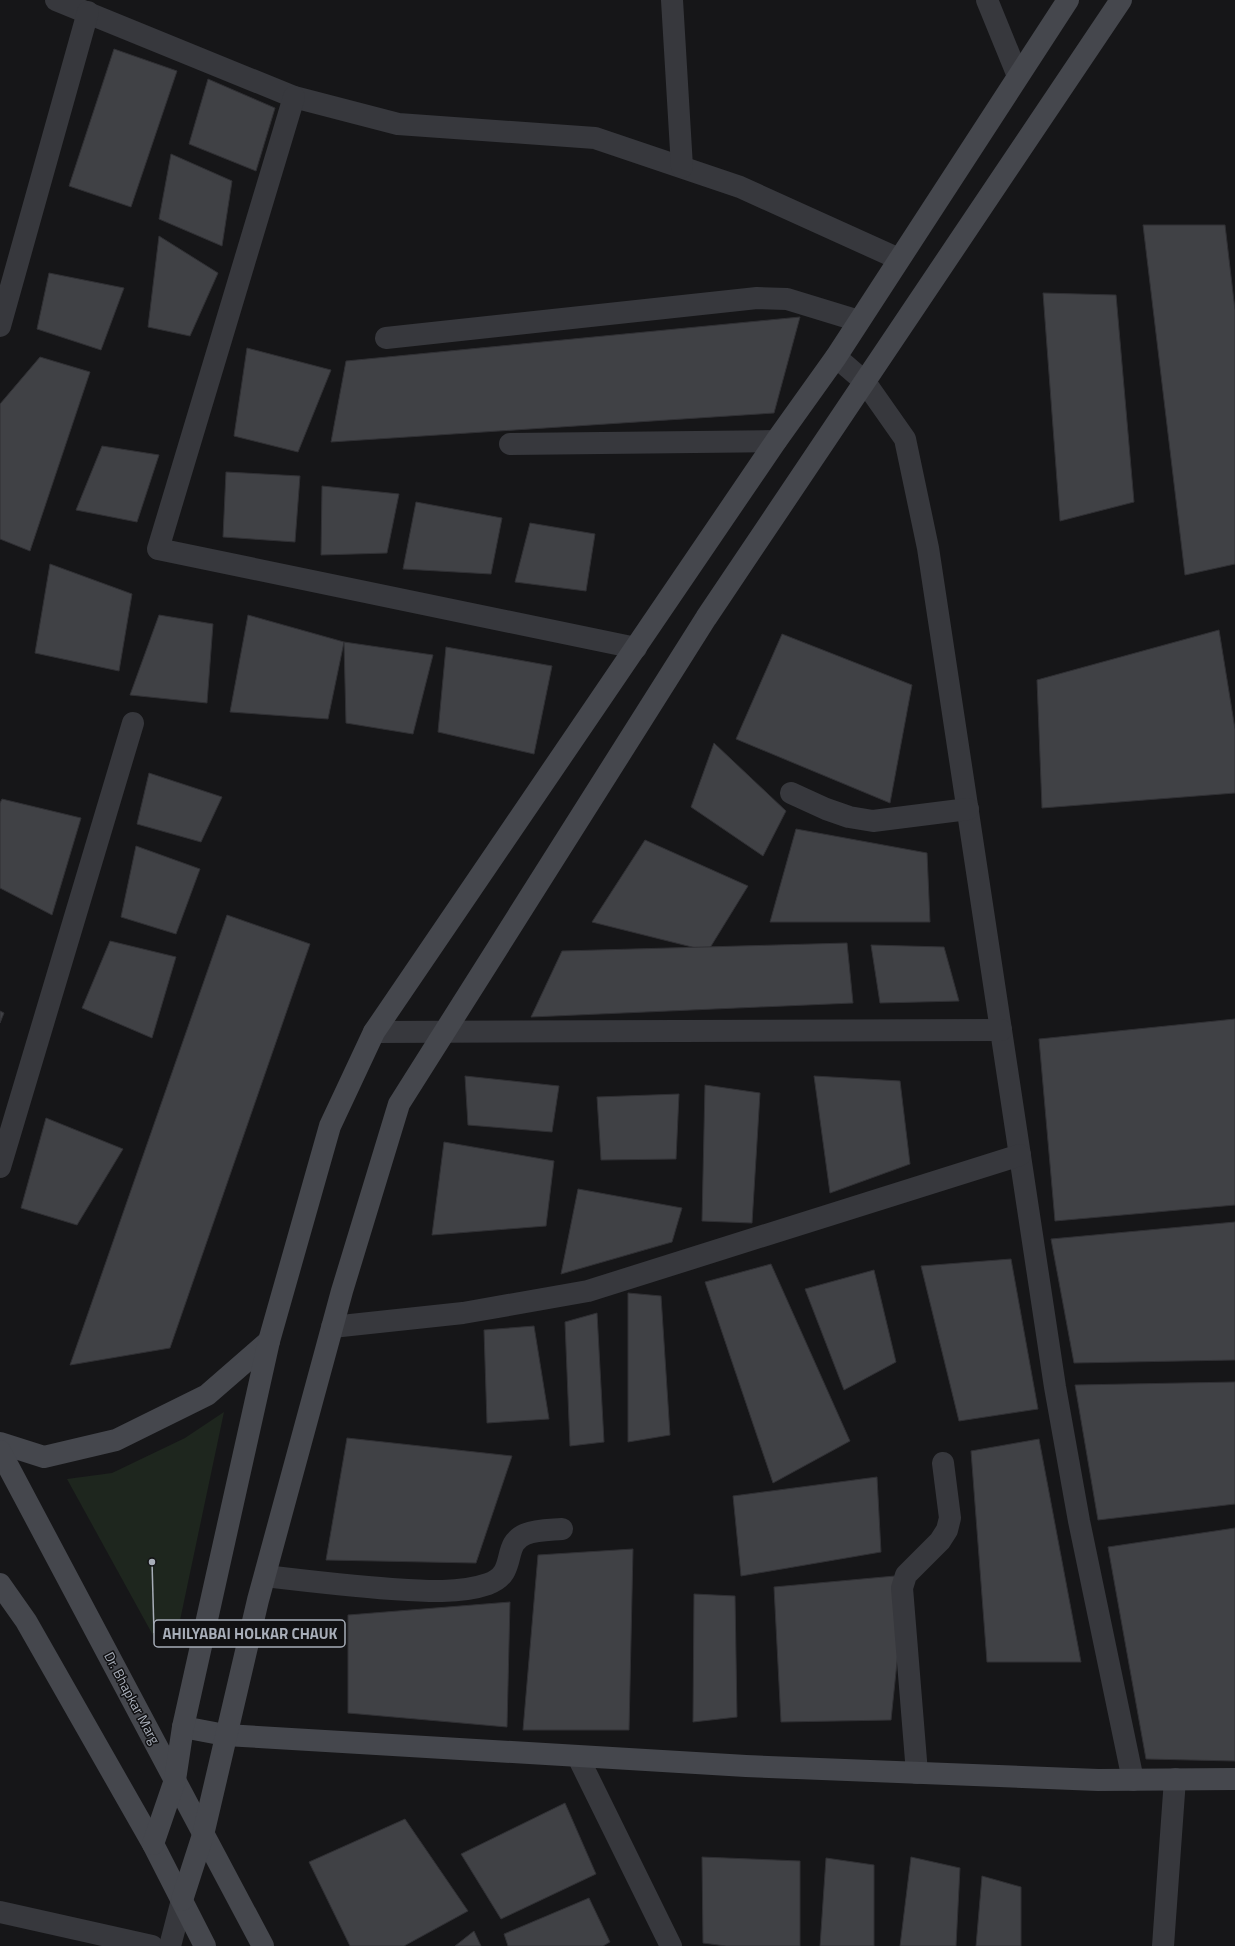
<svg xmlns="http://www.w3.org/2000/svg" width="1235" height="1946" viewBox="0 0 1235 1946" font-family="'Titillium Web',sans-serif">
<style>
.green{fill:#1e261e}
.building{fill:#404145;stroke:#303034}
.lines{fill:none;stroke-linecap:round;stroke-linejoin:round}
.street{stroke:#37383d;stroke-width:22}
.secondary{stroke:#45474d;stroke-width:22}
.labels{text-anchor:middle;stroke-width:3;stroke-linejoin:round;paint-order:stroke}
.street-label{font-size:14px;fill:#a7adb8;stroke:#111113}
.leader{fill:none;stroke:#a7adb8;stroke-width:1.5}
.callout-dot{fill:#a7adb8;stroke:#111113;stroke-width:1.5}
.callout{fill:#111113;stroke:#a7adb8;stroke-width:1.5}
.callout-label{font-size:15px;text-anchor:middle;font-weight:bold;fill:#a7adb8}
</style>
<rect width="100%" height="100%" fill="#161618"/>
<path class="green" d="M224 1412 175 1644 160 1648 67 1479 112 1473 185 1438Z"/>
<g class="building">
<path d="M114 49 177 71 131 207 69 186Z"/>
<path d="M208 79 275 108 256 171 189 144Z"/>
<path d="M171 154 232 181 222 246 159 219Z"/>
<path d="M1143 225H1225L1235 310V564L1185 575Z"/>
<path d="M159 236 218 273 190 336 148 327Z"/>
<path d="M49 273 124 288 101 350 37 329Z"/>
<path d="M1043 293 1116 295 1134 502 1060 521Z"/>
<path d="M800 317 774 413 331 442 346 361Z"/>
<path d="M247 348 331 370 298 452 234 436Z"/>
<path d="M40 357 90 372 30 551 0 539V404Z"/>
<path d="M102 446 159 455 137 522 76 510Z"/>
<path d="M226 472 300 476 295 542 223 537Z"/>
<path d="M322 486 399 494 387 553 321 555Z"/>
<path d="M416 502 502 518 491 574 403 569Z"/>
<path d="M530 523 595 534 586 591 515 582Z"/>
<path d="M50 564 132 594 119 671 35 653Z"/>
<path d="M159 615 213 624 207 703 130 695Z"/>
<path d="M248 615 344 642 328 719 230 712Z"/>
<path d="M1219 630 1235 729V793L1042 808 1037 680Z"/>
<path d="M782 634 912 685 890 803 736 739Z"/>
<path d="M344 642 433 655 413 734 346 723Z"/>
<path d="M446 647 552 666 534 754 438 732Z"/>
<path d="M714 743 786 811 763 856 691 807Z"/>
<path d="M149 773 222 797 201 842 137 824Z"/>
<path d="M2 799 81 818 52 915 0 888V803Z"/>
<path d="M796 829 927 853 930 922H770Z"/>
<path d="M645 840 748 886 708 951 592 922Z"/>
<path d="M136 846 200 869 176 934 121 917Z"/>
<path d="M227 915 310 944 170 1348 70 1365Z"/>
<path d="M110 941 176 957 152 1038 82 1008Z"/>
<path d="M847 943 853 1003 531 1017 562 951Z"/>
<path d="M871 945 944 947 959 1001 880 1003Z"/>
<path d="M0 1011 4 1013 0 1023Z"/>
<path d="M1235 1019V1205L1055 1221 1039 1039Z"/>
<path d="M465 1076 559 1086 552 1132 468 1125Z"/>
<path d="M814 1076 900 1081 910 1164 830 1193Z"/>
<path d="M705 1085 760 1093 752 1223 702 1221Z"/>
<path d="M679 1094 676 1159 601 1160 597 1097Z"/>
<path d="M46 1118 123 1149 77 1225 21 1208Z"/>
<path d="M444 1142 554 1161 546 1226 432 1235Z"/>
<path d="M578 1189 682 1208 672 1242 561 1274Z"/>
<path d="M1235 1222V1360L1074 1363 1051 1239Z"/>
<path d="M1011 1259 1038 1409 959 1421 921 1266Z"/>
<path d="M771 1264 850 1441 773 1483 705 1282Z"/>
<path d="M874 1270 896 1362 844 1390 805 1289Z"/>
<path d="M628 1293 661 1296 670 1435 628 1442Z"/>
<path d="M597 1313 604 1442 570 1446 565 1322Z"/>
<path d="M534 1326 549 1419 487 1423 484 1330Z"/>
<path d="M1235 1382V1504L1098 1520 1075 1385Z"/>
<path d="M347 1438 512 1456 476 1563 326 1560Z"/>
<path d="M1039 1439 1081 1662H987L971 1451Z"/>
<path d="M877 1477 881 1552 741 1576 733 1496Z"/>
<path d="M1235 1528V1761L1146 1759 1108 1547Z"/>
<path d="M633 1549 629 1730H523L538 1555Z"/>
<path d="M906 1575 891 1720 781 1722 774 1587Z"/>
<path d="M694 1594 735 1596 737 1717 693 1722Z"/>
<path d="M510 1602 507 1727 348 1713V1615Z"/>
<path d="M565 1803 596 1874 501 1919 461 1854Z"/>
<path d="M405 1819 468 1911 404 1946H350L309 1862Z"/>
<path d="M702 1857 800 1861V1946H726L703 1943Z"/>
<path d="M911 1857 960 1868 956 1946H900Z"/>
<path d="M826 1858 874 1865V1946H820Z"/>
<path d="M982 1876 1021 1887V1946H976Z"/>
<path d="M589 1898 610 1942 603 1946H508L504 1934Z"/>
<path d="M474 1931 481 1946H455Z"/>
</g>
<g class="lines">
<g class="street">
<path d="M56 0 294 97 398 124 595 138 740 187 899 259"/>
<path d="M672 0 682 167"/>
<path d="M987 0 1018 76"/>
<path d="M294 97 158 549 636 648"/>
<path d="M0 326 88 12"/>
<path d="M386 338 757 298 787 299 859 321"/>
<path d="M836 357 865 382 905 439 928 548 1055 1387 1079 1521 1133 1780"/>
<path d="M510 444 776 441"/>
<path d="M791 793 826 809 849 817 873 821 968 809"/>
<path d="M374 1032 1001 1030"/>
<path d="M0 1167 133 723"/>
<path d="M332 1327 463 1313 588 1291 1020 1155"/>
<path d="M265 1576C307 1581 349 1586 392 1589 422 1591 459 1594 488 1584 519 1573 500 1544 526 1534 536 1530 551 1530 562 1529"/>
<path d="M578 1757 671 1946"/>
<path d="M917 1773 902 1588 906 1575 940 1541 947 1530 950 1518 943 1463"/>
<path d="M0 1912 152 1946"/>
<path d="M170 1946 182 1900"/>
<path d="M1163 1946 1175 1779"/>
</g>
<g class="secondary">
<path d="M0 1443 44 1457 116 1440 207 1395 269 1341"/>
<path d="M0 1451 263 1946"/>
<path d="M0 1584 26 1621 153 1844 205 1946"/>
<path d="M183 1727 225 1735 746 1766 1098 1780 1235 1779"/>
<path d="M153 1844 175 1780 183 1727 269 1341 330 1126 374 1032 776 441 836 357 1068 0"/>
<path d="M182 1900 203 1835 258 1600 342 1291 399 1104 706 618 1121 0"/>
</g>
</g>
<g class="labels">
<g class="street-label">
<text transform="translate(132 1698) rotate(62)" y="5">Dr. Bhapkar Marg</text>
</g>
</g>
<path class="leader" d="M152 1562L154 1633"/>
<circle class="callout-dot" cx="152" cy="1562" r="4"/>
<rect class="callout" x="154" y="1620" width="191" height="27" rx="4"/>
<g class="callout-label">
<text x="250" y="1639">AHILYABAI HOLKAR CHAUK</text>
</g>
</svg>
